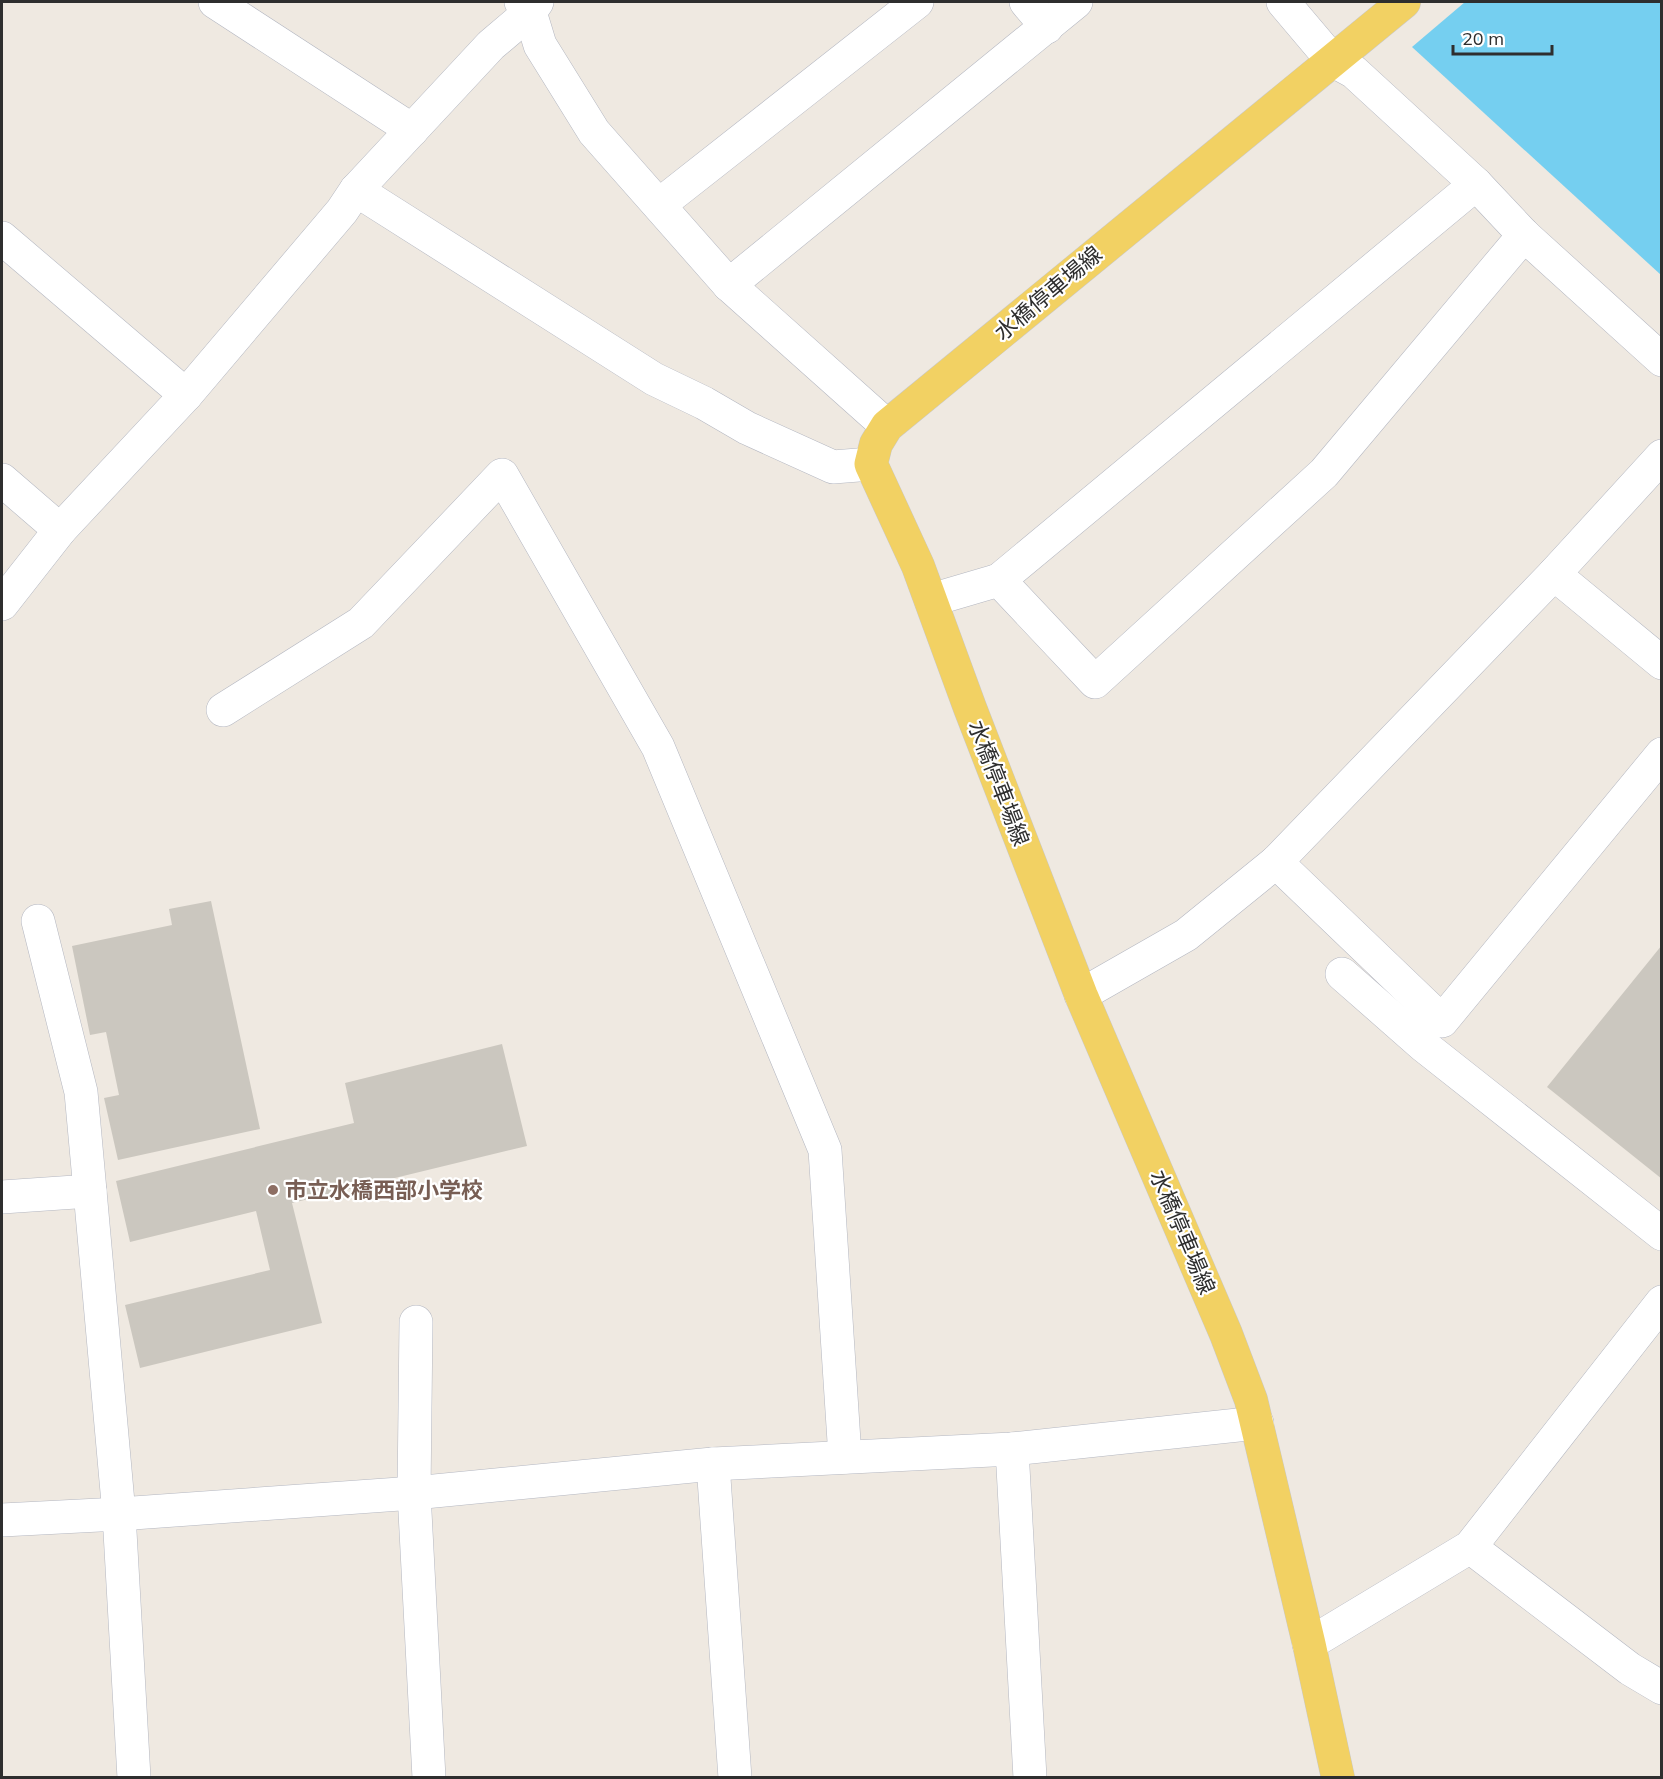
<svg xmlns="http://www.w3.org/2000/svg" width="1663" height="1779" viewBox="0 0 1663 1779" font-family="Mulish,'Noto Sans JP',sans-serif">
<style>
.water{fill:#75cff0}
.building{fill:#cbc7bf}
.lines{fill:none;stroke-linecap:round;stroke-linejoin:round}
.minor-casing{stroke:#b4b7c1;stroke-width:34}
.major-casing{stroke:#c9c9c9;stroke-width:34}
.minor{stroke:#fff;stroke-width:33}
.major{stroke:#f2d163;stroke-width:33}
.education-dot{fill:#8d6e63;stroke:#fff;stroke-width:2}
.labels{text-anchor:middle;stroke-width:4.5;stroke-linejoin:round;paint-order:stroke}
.street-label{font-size:22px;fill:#2e2e2e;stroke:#fff}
.education-label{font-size:22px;font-weight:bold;fill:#785e54;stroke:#fff;text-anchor:start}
</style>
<rect width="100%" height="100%" fill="#efe9e1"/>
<path class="water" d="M1465 2H1661V275L1412 47Z"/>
<g class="building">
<path d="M211 901 260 1129 118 1160 104 1098 119 1095 106 1032 90 1035 72 946 172 925 169 909Z"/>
<path d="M1662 945V1179L1547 1087Z"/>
<path d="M502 1044 527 1146 292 1203 322 1323 140 1368 125 1305 270 1270 256 1211 130 1242 116 1181 354 1123 345 1083Z"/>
</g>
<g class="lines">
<g class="minor-casing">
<g id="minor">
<path d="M215 2 412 130"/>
<path d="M521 2 530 12 540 45 594 132 729 285 887 426"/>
<path d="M1026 2 1047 27"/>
<path d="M1283 2 1332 60 1354 72 1476 184 1524 235 1662 360"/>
<path d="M356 190 654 379 704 403 747 428 833 467 871 464"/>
<path d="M659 205 917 2"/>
<path d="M2 238 186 395"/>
<path d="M729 285 1076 2"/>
<path d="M2 480 60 530"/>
<path d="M1554 574 1662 663"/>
<path d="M999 580 1476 184"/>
<path d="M931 600 999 580 1095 682 1324 473 1524 235"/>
<path d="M2 604 60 530 186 395 342 211 356 190 491 45 530 12 537 2"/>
<path d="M223 710 361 623 502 475 658 747 825 1150 845 1457"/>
<path d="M1276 862 1442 1021 1662 754"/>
<path d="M1342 974 1424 1046 1662 1234"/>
<path d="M1081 995 1186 935 1276 862 1554 574 1662 456"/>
<path d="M90 1191 119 1514 134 1778"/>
<path d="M2 1197 90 1191 81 1092 38 921"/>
<path d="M416 1322 414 1493 429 1778"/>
<path d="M1012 1449 1030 1778"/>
<path d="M713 1464 735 1778"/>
<path d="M2 1520 119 1514 414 1493 713 1464 1012 1449 1257 1423"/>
<path d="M1470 1547 1630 1669 1662 1688"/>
<path d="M1309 1644 1470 1547 1662 1302"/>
</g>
</g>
<g class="major-casing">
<path id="major" d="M1338 1778 1309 1644 1251 1400 1226 1334 1081 995 970 708 918 566 871 464 876 444 887 426 1404 2"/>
</g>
<use href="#minor" class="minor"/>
<use href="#major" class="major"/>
</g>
<circle class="education-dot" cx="273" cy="1190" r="6"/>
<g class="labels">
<g class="street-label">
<text transform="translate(1048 293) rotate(-40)" y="8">水橋停車場線</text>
<text transform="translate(999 783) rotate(69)" y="8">水橋停車場線</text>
<text transform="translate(1183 1232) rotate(67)" y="8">水橋停車場線</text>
</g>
<g class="education-label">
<text x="285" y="1198">市立水橋西部小学校</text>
</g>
</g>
<rect width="1663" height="1779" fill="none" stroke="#2e2e2e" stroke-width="6"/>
<path d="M1453 45v9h99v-9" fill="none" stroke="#2e2e2e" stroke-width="3"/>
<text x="1462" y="45" font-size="18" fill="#2e2e2e" stroke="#ffffff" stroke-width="4.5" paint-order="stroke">20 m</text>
</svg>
